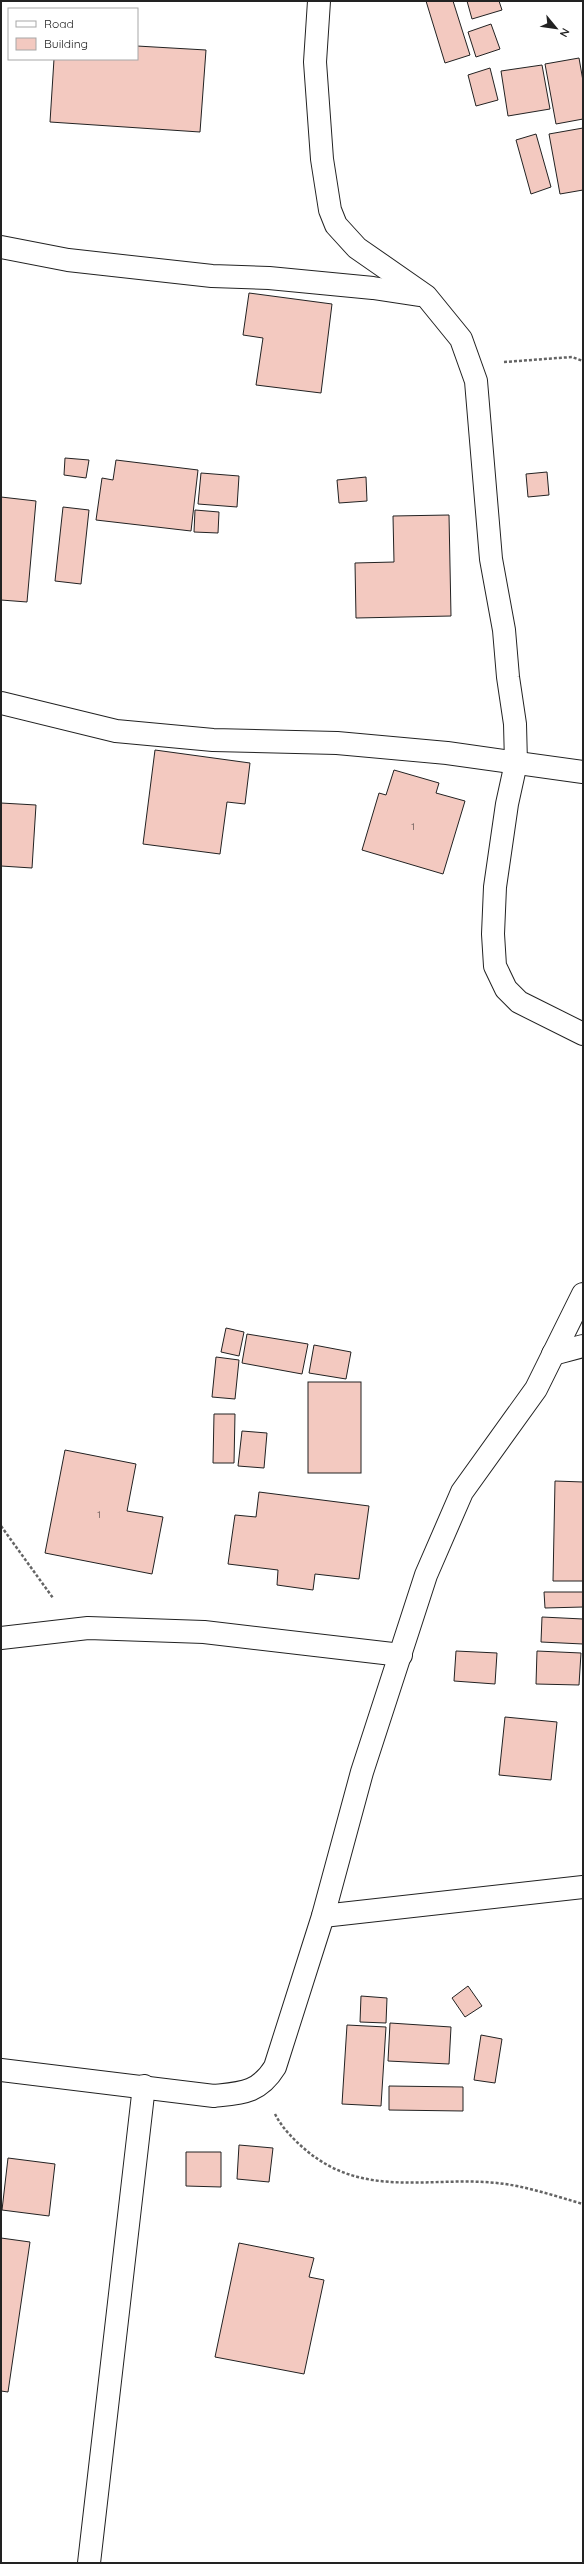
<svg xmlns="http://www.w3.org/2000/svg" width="584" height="2564" viewBox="0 0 584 2564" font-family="Quicksand,sans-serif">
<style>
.building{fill:#f3c9c0;stroke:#222}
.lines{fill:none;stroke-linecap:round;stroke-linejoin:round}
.minor-casing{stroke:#222;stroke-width:24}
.path{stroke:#646464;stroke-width:2.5;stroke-dasharray:3 2;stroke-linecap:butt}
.minor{stroke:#fff;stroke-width:22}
.labels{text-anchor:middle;stroke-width:3;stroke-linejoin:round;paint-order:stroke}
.number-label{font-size:10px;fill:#564c4a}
</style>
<rect width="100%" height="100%" fill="#fff"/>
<g class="building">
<path d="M426 1H453L470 55 445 63Z"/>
<path d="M467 1H499L502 10 472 19Z"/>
<path d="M491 24 500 49 476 57 468 32Z"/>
<path d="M137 46 206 50 200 132 50 122 54 59H137Z"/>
<path d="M579 58 583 81V119L556 124 545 64Z"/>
<path d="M542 65 550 109 508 116 501 71Z"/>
<path d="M490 68 498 100 476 106 468 75Z"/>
<path d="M583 128V190L560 194 549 134Z"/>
<path d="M536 134 551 187 531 194 516 140Z"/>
<path d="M249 293 332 304 321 393 256 385 263 338 243 335Z"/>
<path d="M65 458 89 460 86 478 64 475Z"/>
<path d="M116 460 198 470 191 531 96 520 102 478 113 480Z"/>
<path d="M547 472 549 495 528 497 526 474Z"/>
<path d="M201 473 239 476 237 507 198 504Z"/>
<path d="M366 477 367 501 339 503 337 480Z"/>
<path d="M1 497 36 501 27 602 1 600Z"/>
<path d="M63 507 89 510 81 584 55 581Z"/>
<path d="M195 510 219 512 218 533 194 532Z"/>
<path d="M449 515 451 616 356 618 355 563 394 562 393 516Z"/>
<path d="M155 750 250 763 245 804 227 802 220 854 143 844Z"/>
<path d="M394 770 439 783 436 793 465 801 443 874 362 850 379 793 386 795Z"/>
<path d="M1 803 36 805 32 868 1 866Z"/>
<path d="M226 1328 244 1332 239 1356 221 1352Z"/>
<path d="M247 1334 308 1344 302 1374 242 1363Z"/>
<path d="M314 1345 351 1352 346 1379 309 1373Z"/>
<path d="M216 1357 239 1360 235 1399 212 1397Z"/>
<rect x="308" y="1382" width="53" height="91"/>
<path d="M214 1414H235L234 1463H213Z"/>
<path d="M242 1431 267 1433 264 1468 238 1466Z"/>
<path d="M65 1450 136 1464 127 1511 163 1517 152 1574 45 1553Z"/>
<path d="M555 1481 583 1482V1581H553Z"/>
<path d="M259 1492 369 1506 359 1579 315 1574 313 1590 277 1585 278 1570 228 1564 235 1515 256 1517Z"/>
<path d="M544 1592H583V1607L545 1608Z"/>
<path d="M542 1617 583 1619V1644L541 1642Z"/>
<path d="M456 1651 497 1653 495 1684 454 1681Z"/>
<path d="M537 1651 581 1653 579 1685 536 1684Z"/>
<path d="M505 1717 557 1722 551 1780 499 1775Z"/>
<path d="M468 1986 482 2006 465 2017 452 1998Z"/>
<path d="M361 1996 387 1998 386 2023 360 2022Z"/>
<path d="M390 2023 451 2027 449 2064 388 2061Z"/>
<path d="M347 2025 386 2027 381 2106 342 2104Z"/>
<path d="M481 2035 502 2039 495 2083 474 2080Z"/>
<path d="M389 2086 463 2087V2111L389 2110Z"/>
<path d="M239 2145 273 2148 269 2182 237 2179Z"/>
<path d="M186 2152H221V2187L186 2186Z"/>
<path d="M8 2158 55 2164 49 2216 2 2210Z"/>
<path d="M1 2238 30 2242 8 2392 1 2391Z"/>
<path d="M239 2243 314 2258 309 2277 324 2280 304 2374 215 2357Z"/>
</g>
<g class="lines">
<g class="minor-casing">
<g id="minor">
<path d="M319 1 315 62 322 159 330 210 336 225 357 248 426 296 461 339 476 381 491 559 504 630 508 677 515 724 516 763 507 804 495 887 493 934 495 966 506 989 519 1002 583 1034"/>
<path d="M1 247 68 260 212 276 269 278 373 288 419 295"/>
<path d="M1 703 116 731 213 740 337 743 447 753 583 772"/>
<path d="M553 1354 583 1346"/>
<path d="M1 1638 88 1628 204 1632 401 1655"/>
<path d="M323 1916 583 1887"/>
<path d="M1 2070 214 2096C242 2093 259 2093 275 2067L323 1916 362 1772 426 1575 462 1492 536 1389 583 1294"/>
<path d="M89 2563 144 2086"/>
</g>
</g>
<g class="path">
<path d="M504 362 572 357 583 361"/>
<path d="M1 1526 53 1598"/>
<path d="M275 2114C282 2128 295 2141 307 2151 365 2199 430 2176 497 2183 526 2186 555 2196 583 2204"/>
</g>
<use href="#minor" class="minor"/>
</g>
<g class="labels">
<g class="number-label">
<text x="413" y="830">1</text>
<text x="99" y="1518">1</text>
</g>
</g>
<rect width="584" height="2564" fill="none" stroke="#222222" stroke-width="4"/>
<rect x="8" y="8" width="130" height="52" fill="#ffffff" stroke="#a7a7a7"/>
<rect x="16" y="21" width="20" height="6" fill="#ffffff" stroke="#a7a7a7"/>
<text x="44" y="28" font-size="12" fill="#222222">Road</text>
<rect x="16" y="38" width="20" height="12" fill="#f3c9c0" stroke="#a7a7a7"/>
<text x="44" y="48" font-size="12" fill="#222222">Building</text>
<g transform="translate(556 28) rotate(119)" stroke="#ffffff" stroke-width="3" paint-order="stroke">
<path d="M0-3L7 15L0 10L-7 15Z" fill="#222222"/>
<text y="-6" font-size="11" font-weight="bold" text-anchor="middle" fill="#222222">N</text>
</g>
</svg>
